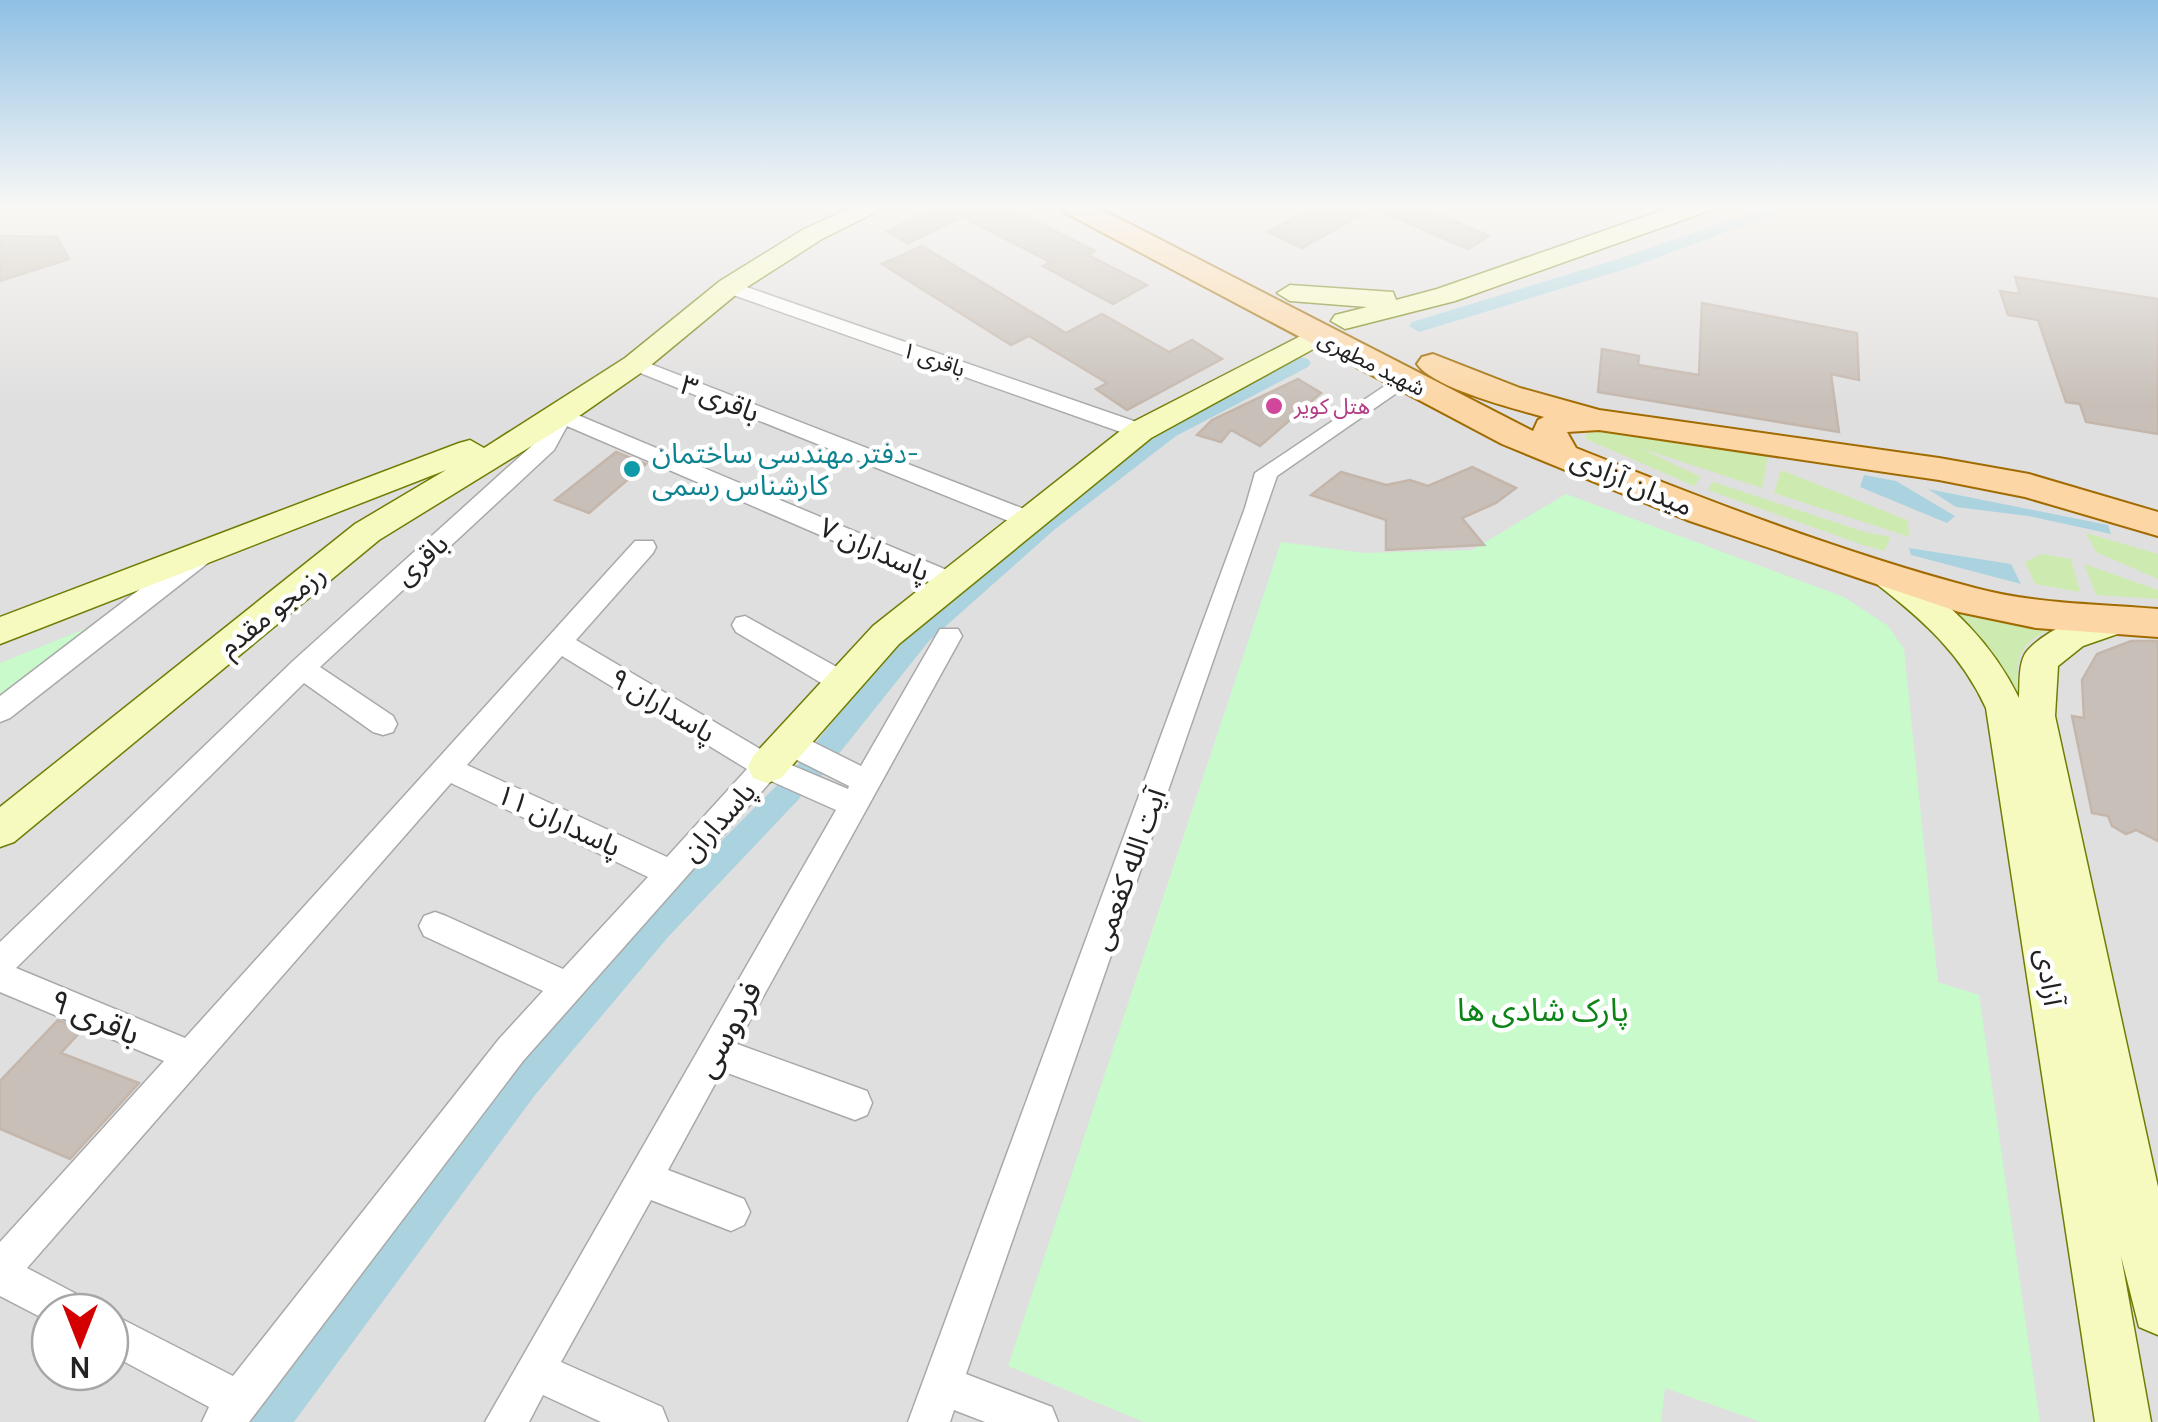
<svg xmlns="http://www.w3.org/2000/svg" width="2158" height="1422" viewBox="0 0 2158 1422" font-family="Manrope,'Noto Sans Arabic',sans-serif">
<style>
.residential{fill:#e0dfdf;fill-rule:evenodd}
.grass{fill:#cdebb0}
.park{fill:#c8facc}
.water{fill:#aad3df}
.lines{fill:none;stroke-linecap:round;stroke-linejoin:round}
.canal{fill:#aad3df;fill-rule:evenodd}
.building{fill:#c7bfb8;stroke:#c4b6ab;stroke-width:2.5}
.street-casing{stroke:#a9a9a9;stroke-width:3}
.secondary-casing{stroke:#707d05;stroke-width:3}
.primary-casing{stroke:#a06b00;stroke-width:4}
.street{fill:#fff;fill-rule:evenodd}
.secondary{fill:#f7fabf;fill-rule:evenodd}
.primary{fill:#fcd6a4;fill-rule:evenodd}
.hotel-dot{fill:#d1479c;stroke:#fff;stroke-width:4}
.culture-dot{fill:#0f9aa8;stroke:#fff;stroke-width:4}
.labels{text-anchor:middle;stroke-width:9;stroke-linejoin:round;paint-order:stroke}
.far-street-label{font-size:22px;fill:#222;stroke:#fff}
.far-hotel-label{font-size:22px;fill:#b23c85;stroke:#fff;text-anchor:start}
.street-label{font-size:28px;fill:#222;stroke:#fff}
.culture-label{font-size:28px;fill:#0d838f;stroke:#fff;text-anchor:start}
.near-park-label{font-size:32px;fill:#0c8416;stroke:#fff}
.near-street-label{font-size:32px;fill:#222;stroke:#fff}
</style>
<rect width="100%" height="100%" fill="#f2efe9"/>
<path class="residential" d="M0 206H2158V1422H0ZM50 1312H110V1372H50Z"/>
<g class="grass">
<path d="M1601 430 1768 456 1762 488 1640 448 1701 477 1694 486 1586 439 1585 434Z"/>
<path d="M1781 470 1907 520 1910 537 1774 493Z"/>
<path d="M1713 482 1865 532 1890 537 1885 551 1863 545 1708 490Z"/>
<path d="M2086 533 2158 554V579L2096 552Z"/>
<path d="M2042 554 2071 559 2080 592 2035 584 2025 562Z"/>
<path d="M2084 564 2158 590V599L2096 595Z"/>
<path d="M1938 604 2052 628C2015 645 2017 660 2017 697 1996 653 1977 633 1938 604Z"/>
</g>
<g class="park">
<path d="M1566 494 1844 597 1888 626 1904 649 1938 982 1979 995 2040 1422H1761L1665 1388 1661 1422H1144L1008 1366 1281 542 1365 553 1472 550Z"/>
<path d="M144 605 0 706V663Z"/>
</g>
<g class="water">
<path d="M1864 475 1896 481 1955 516 1947 523 1860 487Z"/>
<path d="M1928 489 2108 525 2111 534 2028 516 1956 507Z"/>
<path d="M1909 548 2011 564 2021 584 1911 555Z"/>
</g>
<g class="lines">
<g class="canal">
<path d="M1771 206H1798L1629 268 1426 330 1419 332 1409 326 1412 322 1615 260Z"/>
<path d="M1301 357 1308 359 1311 363 1308 367 1176 436 1054 530 929 641 818 780 808 783 798 780 794 772 798 764 911 627 1038 518 1160 426Z"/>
<path d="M789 779 799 783 804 791 799 799 669 936 535 1095 294 1422H248L254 1407 511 1071 647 916 779 783Z"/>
</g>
</g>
<g class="building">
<path d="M940 206H1006L1095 251 1088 255 1147 285 1113 304 1043 266 1050 262 955 213 958 219 908 243 887 231Z"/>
<path d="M1316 206H1420L1489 236 1468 249 1373 208 1302 248 1268 232Z"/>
<path d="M0 236 57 237 69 259 0 281Z"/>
<path d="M922 246 1066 333 1102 314 1169 352 1192 340 1222 359 1127 410 1096 389 1107 383 1029 336 1011 345 882 264Z"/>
<path d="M2015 277 2158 299V434L2086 422 2080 404 2066 402 2038 320 2008 315 2000 291 2020 294Z"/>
<path d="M1702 303 1857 333 1859 380 1831 374 1839 432 1598 392 1602 349 1639 356 1638 365 1699 375Z"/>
<path d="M1298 379 1321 393 1260 446 1231 430 1221 442 1197 435 1212 420Z"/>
<path d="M616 452 646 464 589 513 555 500Z"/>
<path d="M1472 467 1516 488 1496 503 1462 518 1484 545 1386 550V520L1311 495 1341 472 1386 485 1410 480 1428 486Z"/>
<path d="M2131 641H2158V841L2136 830 2126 834 2112 826 2108 816 2092 813 2072 716 2084 718 2082 680 2097 654Z"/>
<path d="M58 1020 82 1030 61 1053 139 1083 70 1159 0 1129V1081Z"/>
</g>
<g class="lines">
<g class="street-casing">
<g id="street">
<path d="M729 281 1148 426 1151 431 1140 438 1132 436 722 291 719 287Z"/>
<path d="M635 358 1037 514 1041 520 1037 526H1021L628 368 625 364Z"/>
<path d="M1404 373 1415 379 1411 383 1277 476 966 1374 1052 1407 1058 1422H985L954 1410 950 1422H908L1245 508 1255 473Z"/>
<path d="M561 408 961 576 965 582 961 588H943L567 426 554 450 320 667 393 716 397 724 393 732 383 735 373 732 304 683 16 968 185 1038 635 541H653L656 547 653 553 576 640 777 759 848 789 849 786 779 751 775 743 779 735 789 732 799 735 861 766 940 629H958L962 636 737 1044 867 1091 872 1103 867 1115 855 1120 722 1071 668 1170 744 1199 750 1212 744 1225 731 1231 651 1200 561 1362 662 1407 668 1422H601L543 1395 529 1422H485L836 810 771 781 523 1061 249 1422H202L209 1407 110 1354V1313L233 1376 499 1039 543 991 424 936 419 926 424 916 435 912 446 916 563 969 648 877 451 783 27 1268 84 1298 89 1312H50V1322L0 1296V1242L164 1061 0 992V942L293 661 537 441 553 410ZM562 656 747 769 667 857 467 765Z"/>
<path d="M204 545 213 547 216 553 213 559 10 718 0 722V696L195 547Z"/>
<path d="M745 616 853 676 856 683 853 690H833L736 632 732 625 736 618Z"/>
</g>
</g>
<g class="secondary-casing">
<g id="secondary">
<path d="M855 206H888L822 239 738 293 645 370 572 421 379 540 14 842 0 847V807L355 524 446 470 0 644V617L459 443 470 440 484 448 625 358 720 281 804 229Z"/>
<path d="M1675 206H1711L1708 211 1455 301 1345 329 1331 321 1335 315 1367 307 1290 301 1277 293 1290 285 1393 292 1396 300 1437 289Z"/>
<path d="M1318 327 1328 329 1332 335 1328 341 1151 438 899 644 781 778 767 783 753 778 748 767 753 756 873 626 1129 424Z"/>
<path d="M1890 565 1902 569C1952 606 1991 641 2019 698 2020 684 2018 662 2027 651 2047 628 2101 604 2129 612L2135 621 2129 630 2083 646 2058 666 2055 716 2158 1187V1335L2139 1327 2121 1256 2151 1422H2095L1986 708C1961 654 1924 621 1878 585L1873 577 1878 569Z"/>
</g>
</g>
<g class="primary-casing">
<path id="primary" d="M1060 206H1095L1533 431 1538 420 1544 417C1515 409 1433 388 1417 364L1422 357 1433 354 1520 388 1599 410 1939 458 2029 474 2158 512V536L2025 497 1939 480 1599 430 1567 432 1576 448C1706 500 1839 552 1975 588 2034 604 2097 604 2158 609V637L2036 628 1959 612 1687 520 1502 444 1064 212Z"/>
</g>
<use href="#street" class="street"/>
<use href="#secondary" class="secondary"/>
<use href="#primary" class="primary"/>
</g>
<linearGradient id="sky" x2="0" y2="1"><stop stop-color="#8fc0e4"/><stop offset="0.51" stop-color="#f9f8f5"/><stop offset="1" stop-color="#f9f8f5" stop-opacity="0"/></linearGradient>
<rect width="2158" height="405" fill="url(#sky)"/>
<circle class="hotel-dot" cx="1274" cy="406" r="10"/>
<circle class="culture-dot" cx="632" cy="469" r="10"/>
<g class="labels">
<g class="far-street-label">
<text transform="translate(934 359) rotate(19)" y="8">باقری ۱</text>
<text transform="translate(1372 363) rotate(27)" y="8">شهید مطهری</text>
</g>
<g class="far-hotel-label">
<text x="1294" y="414">هتل کویر</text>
</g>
<g class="street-label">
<text transform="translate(720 398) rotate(22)" y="10">باقری ۳</text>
<text transform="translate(1632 482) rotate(23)" y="10">میدان آزادی</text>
<text transform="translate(875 549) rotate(24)" y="10">پاسداران ۷</text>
<text transform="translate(421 559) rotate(-42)" y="10">باقری</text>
<text transform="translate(272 610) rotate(-39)" y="10">رزمجو مقدم</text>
<text transform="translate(663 705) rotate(31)" y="10">پاسداران ۹</text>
<text transform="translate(559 820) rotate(25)" y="10">پاسداران ۱۱</text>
<text transform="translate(718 821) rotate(-48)" y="10">پاسداران</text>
<text transform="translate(1128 869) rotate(-70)" y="10">آیت الله کفعمی</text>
<text transform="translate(2050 977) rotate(81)" y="10">آزادی</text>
</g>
<g class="culture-label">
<text x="652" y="463">دفتر مهندسی ساختمان-<tspan x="652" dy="32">کارشناس رسمی</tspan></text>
</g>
<g class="near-park-label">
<text x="1543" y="1021">پارک شادی ها</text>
</g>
<g class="near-street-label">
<text transform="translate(95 1017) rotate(23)" y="11">باقری ۹</text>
<text transform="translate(728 1029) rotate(-61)" y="11">فردوسی</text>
</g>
</g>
<g transform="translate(80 1342) rotate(180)"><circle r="48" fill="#ffffff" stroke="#a7a7a7" stroke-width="2.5"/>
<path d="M0-8L18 38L0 25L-18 38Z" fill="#d40000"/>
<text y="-15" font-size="28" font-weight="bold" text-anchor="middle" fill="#222222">N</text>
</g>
</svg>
